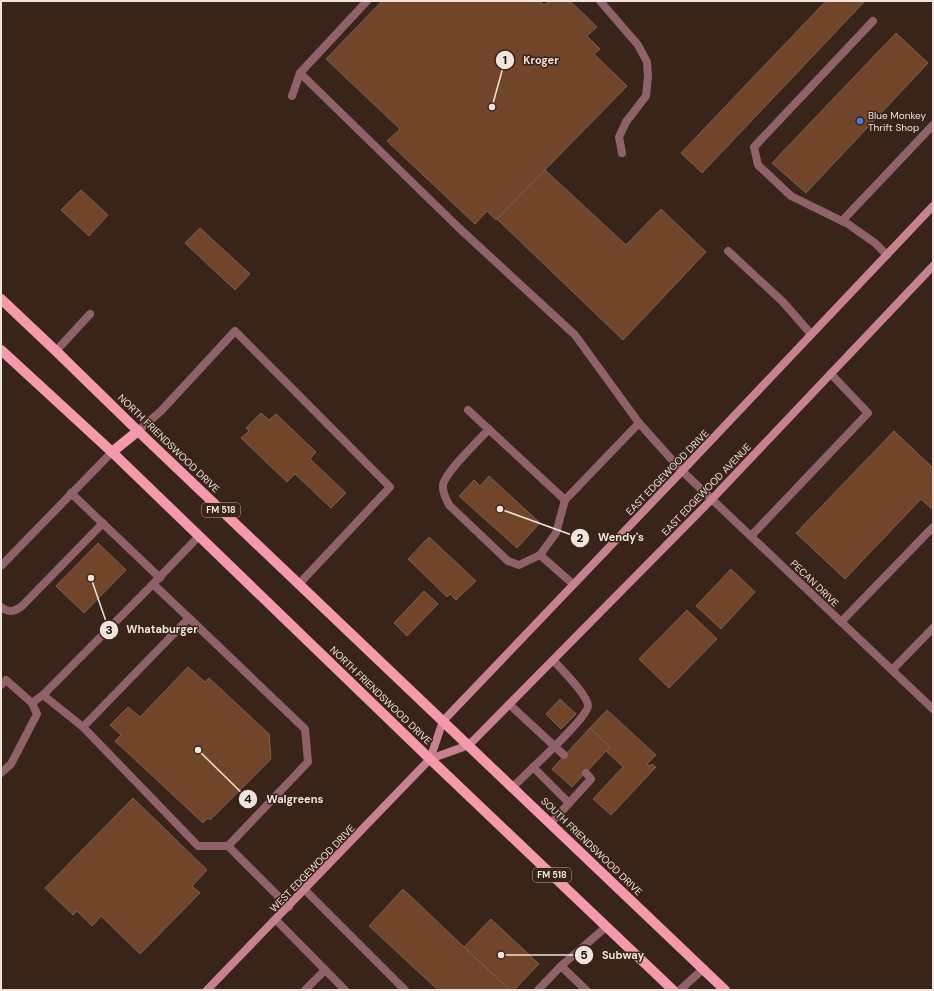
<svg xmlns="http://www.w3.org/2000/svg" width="934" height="991" viewBox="0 0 934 991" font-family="'DM Sans',sans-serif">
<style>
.building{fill:#71452a;stroke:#786153}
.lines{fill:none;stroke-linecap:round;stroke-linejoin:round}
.service{stroke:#8f626b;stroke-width:8}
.minor{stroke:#8f626b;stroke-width:8}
.secondary{stroke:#c88190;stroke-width:8}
.primary{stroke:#f599ad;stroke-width:10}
.shop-dot{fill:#3f7fe0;stroke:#382418;stroke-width:1.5}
.labels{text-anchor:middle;stroke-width:3;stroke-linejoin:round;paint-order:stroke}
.shield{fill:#382418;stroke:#baaaa1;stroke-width:1}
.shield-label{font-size:9px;font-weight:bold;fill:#f1e4dc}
.poi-label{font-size:10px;fill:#f1e4dc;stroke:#382418;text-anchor:start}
.street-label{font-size:10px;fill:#f1e4dc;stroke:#382418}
.leader{fill:none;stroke:#f1e4dc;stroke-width:1.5}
.callout-dot{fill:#f1e4dc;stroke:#382418;stroke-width:1.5}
.mark-label{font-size:12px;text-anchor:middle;font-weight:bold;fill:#111}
.callout-label{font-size:11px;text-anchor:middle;font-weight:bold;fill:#f1e4dc;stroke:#382418;stroke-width:3;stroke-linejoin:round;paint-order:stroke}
</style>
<rect width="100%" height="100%" fill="#382418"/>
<g class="building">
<path d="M382 1H539L544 5 550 1H570L597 27 587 36 600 49 594 54 627 86 496 220 487 211 475 224 387 141 400 129 326 59Z"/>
<path d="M826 1H865L702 173 681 153Z"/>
<path d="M896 33 928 63 806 193 772 163Z"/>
<path d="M545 170 626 245 661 209 706 252 623 340 497 219Z"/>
<path d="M81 190 108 215 89 236 61 210Z"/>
<path d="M200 228 250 274 235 290 185 243Z"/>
<path d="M261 413 269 420 276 414 316 452 310 459 346 493 331 508 295 474 287 482 241 438 249 431 246 428Z"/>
<path d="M894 431 933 468V510L921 499 845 579 796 533Z"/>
<path d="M489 476 540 523 517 548 459 496 474 480 480 486Z"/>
<path d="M429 537 476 581 456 600 450 594 447 597 408 559Z"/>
<path d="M98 543 126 570 84 613 56 586Z"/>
<path d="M731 569 755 592 721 629 696 606Z"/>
<path d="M424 591 438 604 407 636 394 623Z"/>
<path d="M687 610 717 639 669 688 639 659Z"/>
<path d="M188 667 205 682 209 678 269 734 271 759 210 820 208 818 203 823 115 741 121 735 110 725 128 707 140 717Z"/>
<path d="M560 699 576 714 561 729 546 714Z"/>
<path d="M607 710 656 755 647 764 650 766 652 764 656 767 611 815 593 799 623 767 586 732Z"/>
<path d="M590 728 610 747 572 787 552 769Z"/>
<path d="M133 798 207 870 192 886 200 893 140 954 101 916 92 926 77 911 73 915 45 888Z"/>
<path d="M403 889 464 947 510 990H438L369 926Z"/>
<path d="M491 919 539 964 514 990H510L464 947Z"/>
</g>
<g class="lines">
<g class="service">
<path d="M600 1 638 45 647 62 648 77 646 96 626 122 619 137 622 153"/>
<path d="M873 21 754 147 758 165 791 196 848 224 875 243 887 255"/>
<path d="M300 73 459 228 575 335 639 423 682 471"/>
<path d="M292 96 300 73 367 1"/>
<path d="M842 221 933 125"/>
<path d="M728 251 783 302 811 334"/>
<path d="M56 351 90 314"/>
<path d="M468 410 565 500 639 423"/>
<path d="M489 429C479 440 445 472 443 485 442 493 446 498 449 505L508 561 519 565 540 555 556 533 565 500"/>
<path d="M138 431 161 411 235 331 390 487 299 584"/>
<path d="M71 493 160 578"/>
<path d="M751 536 868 413 831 374"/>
<path d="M540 555 573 584"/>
<path d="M1 566 112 452"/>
<path d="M1 607C9 613 14 612 22 606L103 523"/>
<path d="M189 618 153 584 199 536"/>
<path d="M841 622 932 528"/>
<path d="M892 670 933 628"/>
<path d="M1 685 6 680 32 703 37 714 11 764 1 773"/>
<path d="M43 695 83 727"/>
<path d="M32 703 43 695 153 584"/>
<path d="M509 704 564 755"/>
<path d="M533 767 569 803"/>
<path d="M513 787C525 774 587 719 588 706 588 695 561 669 553 660"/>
<path d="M551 823 591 779 586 773"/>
<path d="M228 846H198L83 727 189 618 305 729 308 762 228 846 289 907"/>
<path d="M305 890 405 990"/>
<path d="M276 920 345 990"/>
<path d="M305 990 325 970"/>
<path d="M538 990 561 966"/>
<path d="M586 990 561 966 606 927"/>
<path d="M680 990 703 969"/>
</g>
<path class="minor" d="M682 471 933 709"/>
<g class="secondary">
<path d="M430 759 469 745 712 499 933 266"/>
<path d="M207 990 430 759 443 721 682 471 933 206"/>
</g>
<g class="primary">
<path d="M1 299 56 351 138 431 725 990"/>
<path d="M1 350 112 452 430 759 673 990"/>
<path d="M112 452 138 431"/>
</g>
</g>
<circle class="shop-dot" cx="860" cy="121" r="4"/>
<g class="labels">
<g class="shield">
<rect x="202" y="503" width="38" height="14" rx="3"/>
<rect x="533" y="868" width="38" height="14" rx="3"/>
</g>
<g class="shield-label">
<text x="221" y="513">FM 518</text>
<text x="552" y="878">FM 518</text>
</g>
<g class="poi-label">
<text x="868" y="119">Blue Monkey<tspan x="868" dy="12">Thrift Shop</tspan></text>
</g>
<g class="street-label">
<text transform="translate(169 443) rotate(44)" y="4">NORTH FRIENDSWOOD DRIVE</text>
<text transform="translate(667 472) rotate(-46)" y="4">EAST EDGEWOOD DRIVE</text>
<text transform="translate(706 489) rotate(-46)" y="4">EAST EDGEWOOD AVENUE</text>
<text transform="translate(815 583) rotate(44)" y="4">PECAN DRIVE</text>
<text transform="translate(381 695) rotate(44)" y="4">NORTH FRIENDSWOOD DRIVE</text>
<text transform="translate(592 846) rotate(44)" y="4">SOUTH FRIENDSWOOD DRIVE</text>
<text transform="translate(312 868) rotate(-46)" y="4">WEST EDGEWOOD DRIVE</text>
</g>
</g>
<path class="leader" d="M492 107L505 60M500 509L580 538M91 578L109 630M198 750L248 799M501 955L584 955"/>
<g class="callout-dot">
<circle cx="492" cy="107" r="4"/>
<circle cx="500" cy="509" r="4"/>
<circle cx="91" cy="578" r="4"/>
<circle cx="198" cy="750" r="4"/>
<circle cx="501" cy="955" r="4"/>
<circle cx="505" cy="60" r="10"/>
<circle cx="580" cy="538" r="10"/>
<circle cx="109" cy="630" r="10"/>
<circle cx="248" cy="799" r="10"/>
<circle cx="584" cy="955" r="10"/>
</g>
<g class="mark-label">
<text x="505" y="64">1</text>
<text x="580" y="542">2</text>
<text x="109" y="634">3</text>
<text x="248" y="803">4</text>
<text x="584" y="959">5</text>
</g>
<g class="callout-label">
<text x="541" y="64">Kroger</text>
<text x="621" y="541">Wendy's</text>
<text x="162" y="633">Whataburger</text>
<text x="295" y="803">Walgreens</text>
<text x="623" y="959">Subway</text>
</g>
<rect width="934" height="991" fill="none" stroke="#f1e4dc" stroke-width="4"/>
</svg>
